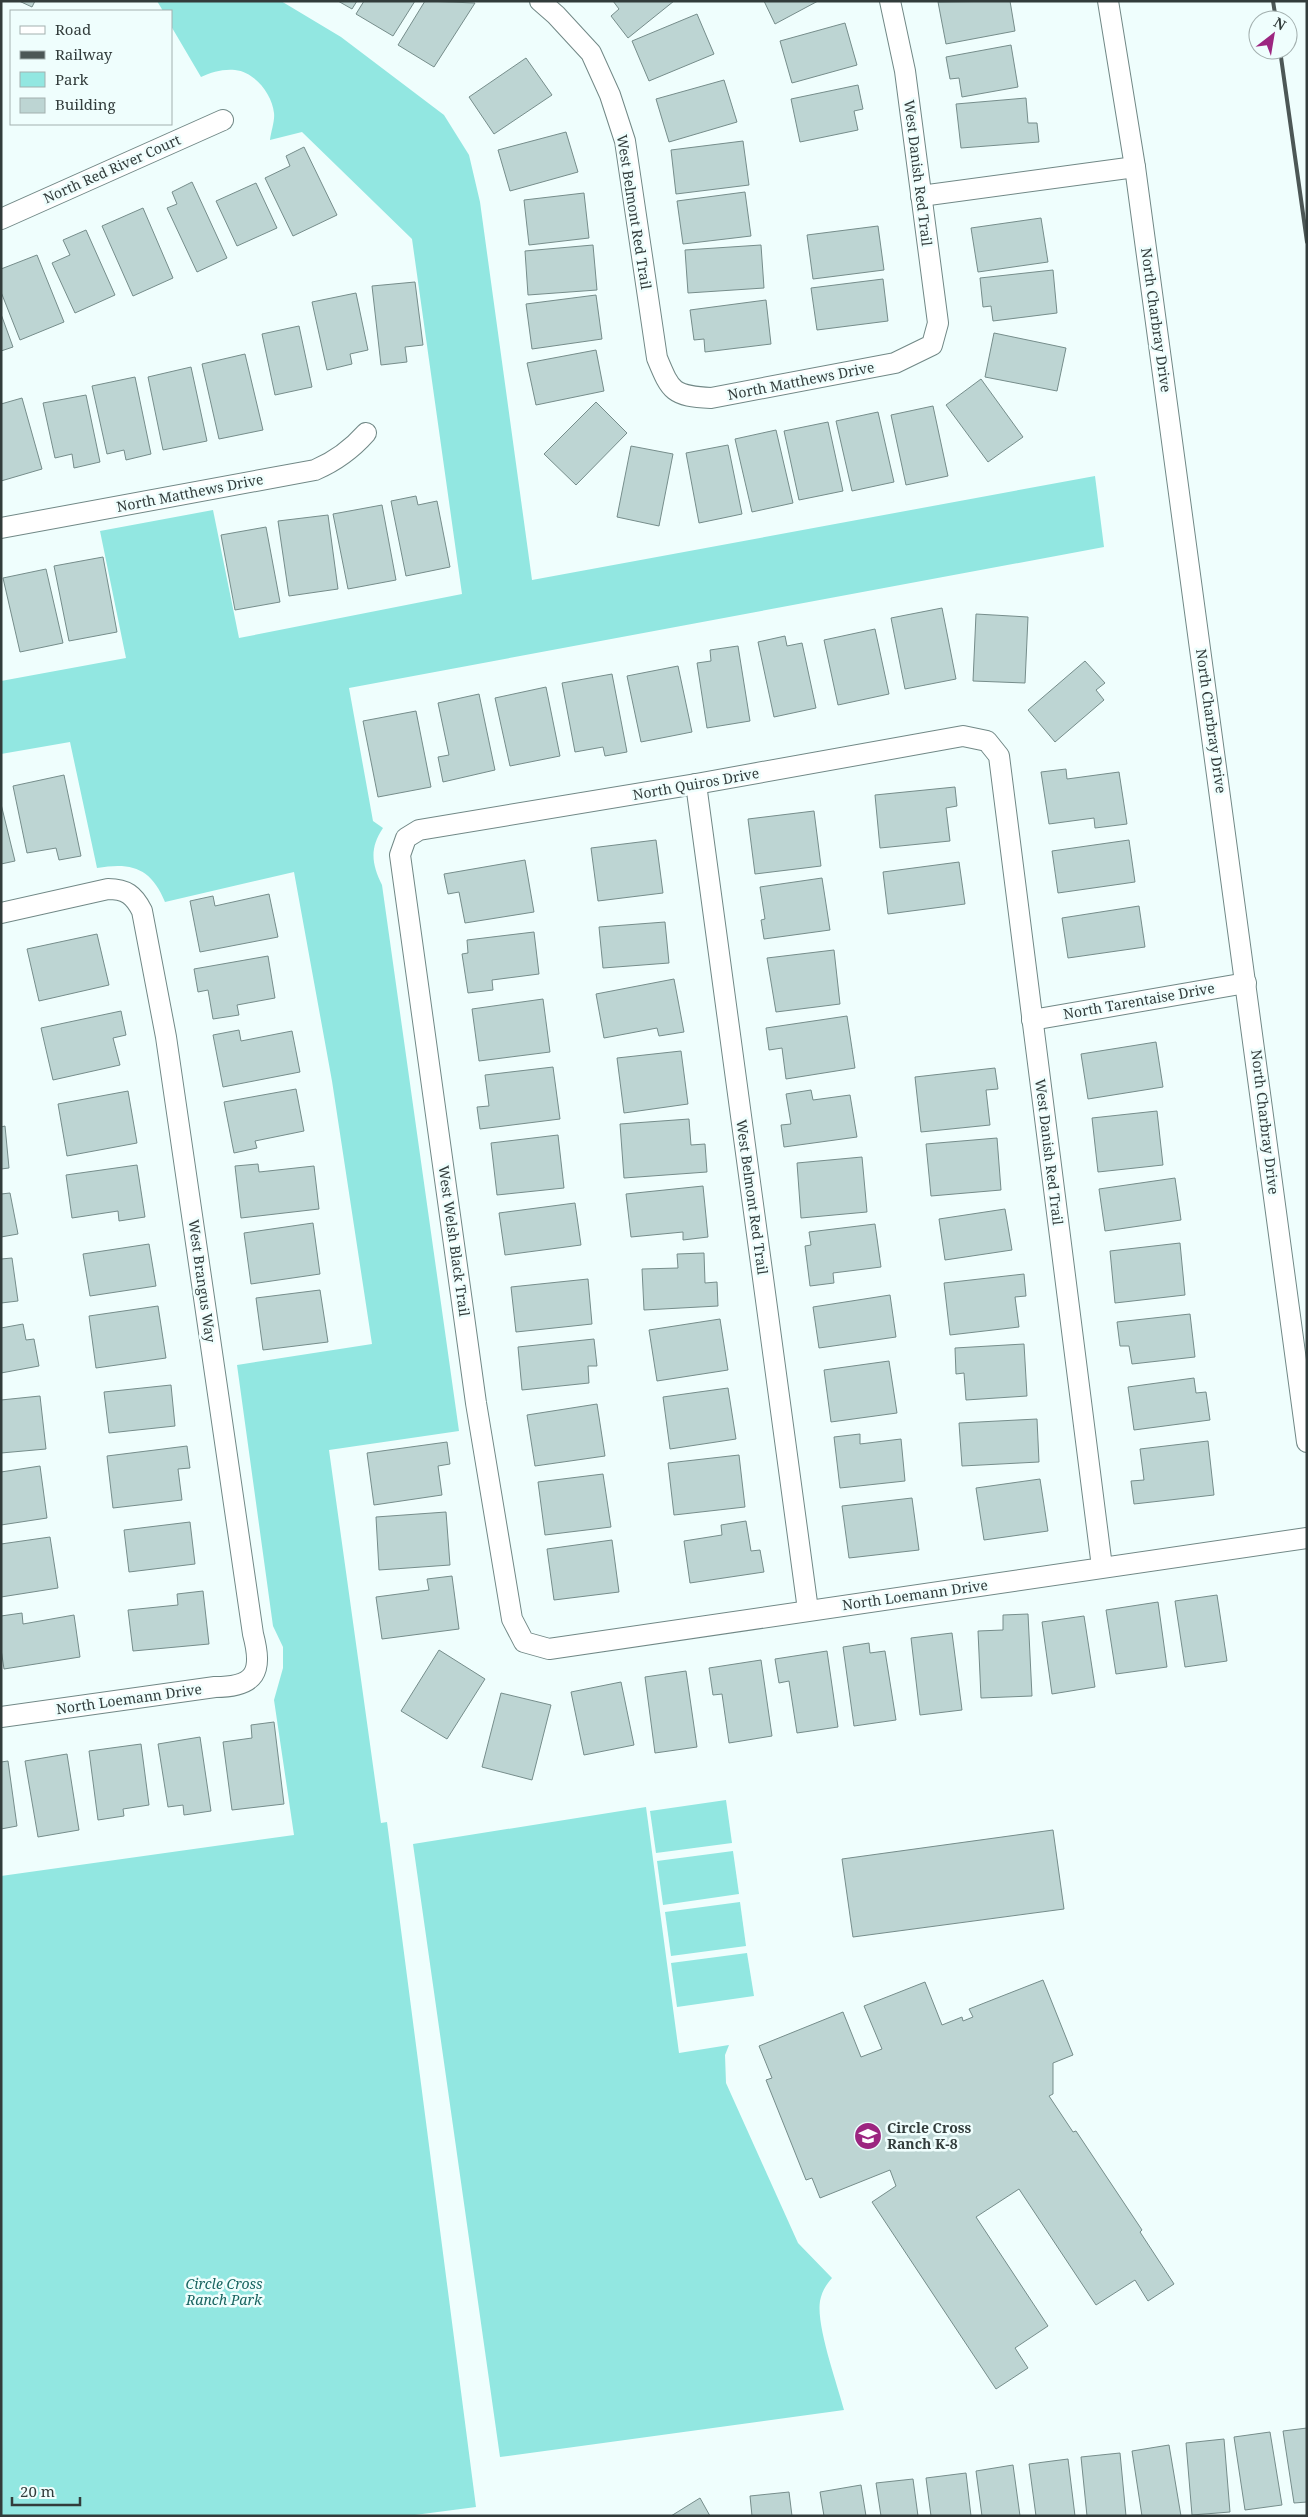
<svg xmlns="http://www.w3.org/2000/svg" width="1308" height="2517" viewBox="0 0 1308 2517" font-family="'Noto Serif',serif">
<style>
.green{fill:#92e7e1}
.building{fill:#bdd5d3;stroke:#768d8b}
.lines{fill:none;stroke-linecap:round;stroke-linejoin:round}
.minor-casing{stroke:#718886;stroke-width:22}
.minor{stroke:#fff;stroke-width:20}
.rail{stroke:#4c5756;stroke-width:4}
.labels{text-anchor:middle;stroke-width:5;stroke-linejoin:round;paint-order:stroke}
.street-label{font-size:14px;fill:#323c3b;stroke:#effefd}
.poi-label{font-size:14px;font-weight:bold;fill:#323c3b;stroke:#effefd;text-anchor:start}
.park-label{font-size:14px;font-style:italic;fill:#186460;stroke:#effefd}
</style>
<rect width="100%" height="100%" fill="#effefd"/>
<g class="green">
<path d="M157 1H281L341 37 444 115 469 155 480 202 532 580 1095 476 1104 547 349 688 373 821 383 828C369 849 372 864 382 885L459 1431 329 1450 381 1823 387 1822 476 2507 407 2516H1V1876L294 1835 274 1700 283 1668V1647L273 1626 237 1365 372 1344 332 1081 294 872 165 902C151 868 132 862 97 868L70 742 1 754V681L126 658 100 531 213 510 239 638 462 594 412 239 302 132 270 140C271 131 275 121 274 113 272 94 255 72 235 70 222 69 212 72 201 77L171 26V11H163Z"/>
<path d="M726 1800 732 1843 656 1853 650 1811Z"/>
<path d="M646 1807 679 2053 729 2045 725 2055 726 2083 798 2243 832 2278C826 2285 822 2291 820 2301 816 2326 837 2383 844 2410L500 2457 413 1844Z"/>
<path d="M733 1851 739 1894 663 1905 657 1861Z"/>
<path d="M740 1902 746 1946 671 1956 665 1912Z"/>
<path d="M747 1953 754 1996 677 2007 671 1963Z"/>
</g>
<g class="building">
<path d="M19 1H35L32 7Z"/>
<path d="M338 1H357L352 9Z"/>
<path d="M364 1H415L393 36 356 14Z"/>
<path d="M425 1 475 3 434 67 398 45Z"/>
<path d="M613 1H674L628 38 611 16 619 9Z"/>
<path d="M764 1H818L775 24Z"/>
<path d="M1010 1 1015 31 946 44 938 2Z"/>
<path d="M697 14 714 54 649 81 632 41Z"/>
<path d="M845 23 857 65 792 83 780 41Z"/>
<path d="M1011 45 1018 87 962 97 959 78 950 79 946 57Z"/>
<path d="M526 58 552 95 494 134 469 97Z"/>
<path d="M724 80 737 122 669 142 656 99Z"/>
<path d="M858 85 863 109 854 111 858 130 800 142 791 99Z"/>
<path d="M1026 98 1028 123H1037L1039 142 961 148 956 104Z"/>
<path d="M566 132 578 172 510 191 498 150Z"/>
<path d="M743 141 749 185 676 194 671 150Z"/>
<path d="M304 147 337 215 293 236 265 178 290 166 286 156Z"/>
<path d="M192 182 227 258 197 272 167 208 177 204 172 192Z"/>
<path d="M256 183 277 228 237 246 216 201Z"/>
<path d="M745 192 751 236 683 244 677 201Z"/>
<path d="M584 193 589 238 529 245 524 200Z"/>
<path d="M143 208 173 278 133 296 102 226Z"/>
<path d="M1041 218 1048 262 978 272 971 228Z"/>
<path d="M878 226 884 270 813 279 807 235Z"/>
<path d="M86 230 115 295 75 313 52 263 70 255 63 240Z"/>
<path d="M593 245 597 290 528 295 525 251Z"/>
<path d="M761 245 764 288 688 293 685 250Z"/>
<path d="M37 255 64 322 20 340 1 292V269Z"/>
<path d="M1053 270 1057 313 993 321 991 306 983 307 980 278Z"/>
<path d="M883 279 888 321 817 330 811 288Z"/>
<path d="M415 282 423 345 405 347 407 362 381 365 372 286Z"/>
<path d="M356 293 368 350 350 354 352 364 327 370 312 302Z"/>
<path d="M596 295 602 339 532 349 526 304Z"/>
<path d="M766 300 771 344 705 352 704 339 694 340 690 310Z"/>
<path d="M1 314 13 347 1 351Z"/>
<path d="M299 326 312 387 275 395 262 334Z"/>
<path d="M994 333 1066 348 1057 391 985 377Z"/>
<path d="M596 350 604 391 536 405 527 363Z"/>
<path d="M245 354 263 430 219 439 202 364Z"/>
<path d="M191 367 207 441 163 450 148 377Z"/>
<path d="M135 377 151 454 126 460 124 450 107 454 92 386Z"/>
<path d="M981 379 1023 437 988 462 946 405Z"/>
<path d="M86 395 100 462 74 468 72 454 55 458 43 403Z"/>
<path d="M22 398 42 469 1 481V404Z"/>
<path d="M596 402 627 433 576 485 544 454Z"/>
<path d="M933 406 948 476 906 485 891 415Z"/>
<path d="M878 412 894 482 852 491 836 421Z"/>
<path d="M828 422 843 491 799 500 784 431Z"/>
<path d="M776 430 793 503 752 512 735 439Z"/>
<path d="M728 445 742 514 699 523 686 453Z"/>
<path d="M631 446 673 454 659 526 617 517Z"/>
<path d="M416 496 418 505 437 501 450 567 406 576 391 501Z"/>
<path d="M382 505 396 580 348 589 333 514Z"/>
<path d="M328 515 338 589 289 596 278 521Z"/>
<path d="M266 527 280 602 235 610 221 535Z"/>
<path d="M103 557 117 632 69 641 54 566Z"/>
<path d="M46 569 63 643 20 652 3 578Z"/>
<path d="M942 608 956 679 905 689 891 618Z"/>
<path d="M976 614 1028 617 1025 683 973 681Z"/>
<path d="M875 629 889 694 838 705 824 640Z"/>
<path d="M785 636 787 646 802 643 816 708 774 717 758 642Z"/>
<path d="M738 646 750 721 707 728 697 663 711 661 710 650Z"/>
<path d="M1085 661 1105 683 1096 690 1104 700 1055 742 1028 710Z"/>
<path d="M678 666 692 732 641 742 627 676Z"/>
<path d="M612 674 627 752 605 756 603 747 575 752 562 683Z"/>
<path d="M546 687 560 756 510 766 495 698Z"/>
<path d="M479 694 495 770 443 782 438 757 449 755 438 703Z"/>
<path d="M416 711 431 787 378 797 363 721Z"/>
<path d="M1066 769 1067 779 1119 772 1127 824 1095 828 1094 818 1049 824 1041 772Z"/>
<path d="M64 775 81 856 59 860 56 848 27 853 13 786Z"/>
<path d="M955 787 957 806 946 808 950 841 880 848 875 795Z"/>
<path d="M1 804 15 861 1 864Z"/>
<path d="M814 811 821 866 755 874 748 819Z"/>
<path d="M656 840 663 893 598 901 591 848Z"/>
<path d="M1129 840 1135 882 1058 893 1052 851Z"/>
<path d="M525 860 534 912 465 923 459 892 448 894 444 874Z"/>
<path d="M959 862 965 904 888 914 883 872Z"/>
<path d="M822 878 830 930 764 939 761 920 765 919 760 887Z"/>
<path d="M269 894 278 937 200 952 190 901 213 896 215 906Z"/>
<path d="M1139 906 1145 947 1068 958 1062 918Z"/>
<path d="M665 922 669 963 603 968 599 927Z"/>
<path d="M534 932 539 974 492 980 493 990 468 993 462 954 468 953 467 940Z"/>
<path d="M97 934 109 985 39 1001 27 949Z"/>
<path d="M834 950 840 1004 776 1012 767 958Z"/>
<path d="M268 956 275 998 237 1005 239 1015 213 1019 208 990 198 992 194 969Z"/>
<path d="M674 979 684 1032 659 1036 657 1028 604 1038 596 994Z"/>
<path d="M543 999 550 1052 479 1061 472 1009Z"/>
<path d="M121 1011 126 1035 113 1038 120 1065 53 1080 41 1028Z"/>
<path d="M847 1016 855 1068 786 1079 782 1048 769 1050 766 1028Z"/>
<path d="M239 1030 241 1041 292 1031 300 1072 223 1087 213 1035Z"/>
<path d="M1156 1042 1163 1087 1088 1099 1081 1054Z"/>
<path d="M681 1051 688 1104 624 1113 617 1058Z"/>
<path d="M553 1067 560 1119 480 1129 477 1107 489 1106 485 1075Z"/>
<path d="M995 1068 998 1089 986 1090 990 1125 921 1132 915 1077Z"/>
<path d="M296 1089 304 1131 255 1141 257 1148 234 1153 224 1102Z"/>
<path d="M811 1090 813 1100 850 1095 857 1137 784 1147 781 1125 791 1124 786 1094Z"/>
<path d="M128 1091 137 1143 67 1156 58 1104Z"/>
<path d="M1157 1111 1163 1165 1098 1172 1092 1118Z"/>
<path d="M689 1119 691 1145 705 1144 707 1172 624 1178 620 1124Z"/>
<path d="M5 1126 9 1168 1 1169V1127Z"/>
<path d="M558 1135 564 1188 497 1195 491 1143Z"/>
<path d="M997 1138 1001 1190 931 1196 926 1144Z"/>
<path d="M862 1157 867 1212 801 1218 797 1163Z"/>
<path d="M258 1164 259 1172 314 1166 319 1209 241 1218 235 1166Z"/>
<path d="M137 1165 145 1217 119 1221 118 1211 72 1218 66 1175Z"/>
<path d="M1175 1178 1181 1220 1105 1231 1099 1189Z"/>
<path d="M703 1186 708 1237 683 1240V1232L631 1237 626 1194Z"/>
<path d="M10 1193 18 1234 1 1237V1194Z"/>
<path d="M575 1203 581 1245 505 1255 499 1213Z"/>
<path d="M1005 1209 1012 1250 945 1260 939 1219Z"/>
<path d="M313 1223 320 1274 251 1284 244 1233Z"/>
<path d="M875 1224 881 1267 833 1273 834 1283 810 1286 805 1246 811 1245 809 1232Z"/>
<path d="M1180 1243 1185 1295 1115 1303 1110 1251Z"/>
<path d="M149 1244 156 1286 90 1296 83 1254Z"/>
<path d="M704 1253 705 1283 717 1282 718 1306 644 1310 642 1269 678 1268 677 1254Z"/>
<path d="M12 1258 18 1301 1 1303V1259Z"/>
<path d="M1024 1274 1026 1296 1015 1297 1019 1327 950 1335 944 1283Z"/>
<path d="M588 1279 592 1324 516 1332 511 1287Z"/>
<path d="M320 1290 328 1342 263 1350 256 1298Z"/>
<path d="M890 1295 896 1337 819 1348 813 1307Z"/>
<path d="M158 1306 166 1358 96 1368 89 1316Z"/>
<path d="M1190 1314 1195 1357 1132 1364 1129 1346H1120L1117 1322Z"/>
<path d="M720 1319 728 1370 657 1381 649 1330Z"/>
<path d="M23 1324 26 1340 34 1339 39 1366 1 1373V1328Z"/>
<path d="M594 1339 597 1366H588L589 1383 522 1390 518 1347Z"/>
<path d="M1024 1344 1027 1396 966 1400 964 1373 956 1374 955 1348Z"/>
<path d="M889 1361 897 1413 831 1422 824 1370Z"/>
<path d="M1194 1378 1196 1393 1206 1392 1210 1420 1134 1430 1128 1387Z"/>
<path d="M171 1385 175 1426 109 1433 104 1392Z"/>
<path d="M728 1388 736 1439 670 1449 663 1397Z"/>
<path d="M40 1396 46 1449 1 1453V1400Z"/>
<path d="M597 1404 605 1456 535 1466 527 1415Z"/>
<path d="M1037 1419 1039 1462 962 1466 959 1423Z"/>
<path d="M860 1434V1444L901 1439 905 1481 840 1488 834 1437Z"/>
<path d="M1208 1441 1214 1495 1134 1504 1131 1481 1144 1480 1140 1449Z"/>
<path d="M447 1442 450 1464 438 1466 442 1495 374 1505 367 1453Z"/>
<path d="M187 1446 190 1468 178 1469 182 1500 113 1508 107 1456Z"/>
<path d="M739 1455 745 1507 674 1515 668 1463Z"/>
<path d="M40 1466 47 1518 1 1525V1472Z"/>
<path d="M603 1474 611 1527 545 1535 538 1482Z"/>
<path d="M1040 1479 1048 1531 984 1540 976 1488Z"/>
<path d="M912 1498 919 1550 849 1558 842 1506Z"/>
<path d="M446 1512 450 1565 379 1570 376 1517Z"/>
<path d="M746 1521 751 1551 760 1550 764 1572 690 1583 684 1541 722 1535 721 1525Z"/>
<path d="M190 1522 195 1564 129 1572 124 1530Z"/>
<path d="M50 1537 58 1588 1 1597V1544Z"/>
<path d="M612 1540 619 1592 554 1600 547 1549Z"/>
<path d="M452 1576 459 1629 382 1639 376 1597 429 1590 427 1579Z"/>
<path d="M203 1591 209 1644 133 1651 128 1610 178 1605 177 1594Z"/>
<path d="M1217 1595 1227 1661 1185 1667 1175 1601Z"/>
<path d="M1158 1602 1167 1667 1116 1674 1106 1610Z"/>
<path d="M22 1613 23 1624 74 1615 80 1657 4 1669 1 1649V1616Z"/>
<path d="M1028 1614 1032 1696 981 1698 978 1631 1003 1630V1615Z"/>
<path d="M1084 1616 1095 1687 1052 1694 1042 1622Z"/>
<path d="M952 1633 962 1710 920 1715 911 1638Z"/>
<path d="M869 1643 870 1653 885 1651 896 1720 854 1726 843 1647Z"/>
<path d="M439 1650 485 1679 447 1739 401 1711Z"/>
<path d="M827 1651 838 1727 797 1733 789 1681 779 1683 775 1659Z"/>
<path d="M761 1660 772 1736 729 1743 722 1694 713 1695 709 1668Z"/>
<path d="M686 1671 697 1747 655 1753 645 1677Z"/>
<path d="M621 1682 634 1745 584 1755 571 1692Z"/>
<path d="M501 1693 551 1705 532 1780 482 1767Z"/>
<path d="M274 1722 284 1804 232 1810 223 1742 252 1738 251 1725Z"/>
<path d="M200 1737 211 1811 184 1815 183 1805 168 1807 158 1744Z"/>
<path d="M141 1744 149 1805 123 1809 124 1816 98 1820 89 1751Z"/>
<path d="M67 1754 79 1830 38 1837 25 1761Z"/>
<path d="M8 1761 17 1826 1 1829V1762Z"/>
<path d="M1053 1830 1064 1909 853 1937 842 1859Z"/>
<path d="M1043 1980 1073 2055 1053 2063V2094L1049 2096 1073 2132 1076 2131 1142 2230 1140 2232 1174 2284 1148 2301 1135 2280 1096 2305 1019 2189 976 2217 1048 2326 1015 2348 1028 2368 996 2389 872 2202 896 2186 890 2170 820 2198 812 2178 806 2180 766 2080 772 2078 759 2046 843 2012 861 2057 882 2049 864 2006 925 1982 942 2025 962 2017 963 2021 973 2017 969 2009Z"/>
<path d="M1307 2428V2502L1294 2503 1283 2431Z"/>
<path d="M1270 2432 1282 2505 1245 2510 1234 2437Z"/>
<path d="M1224 2439 1230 2512 1192 2515 1186 2443Z"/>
<path d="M1169 2445 1181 2516H1142L1132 2451Z"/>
<path d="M1120 2453 1126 2516H1087L1081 2457Z"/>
<path d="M1068 2459 1075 2516H1036L1029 2464Z"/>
<path d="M1013 2465 1020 2516H982L976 2471Z"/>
<path d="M966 2473 971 2516H931L926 2478Z"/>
<path d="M913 2479 918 2516H881L876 2483Z"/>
<path d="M861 2485 866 2516H824L820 2492Z"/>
<path d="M789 2492 792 2516H752L750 2496Z"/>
<path d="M700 2498 710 2516H671Z"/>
</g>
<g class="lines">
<g class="minor-casing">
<g id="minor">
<path d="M540 1 556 15 591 53 610 95 625 141 657 358C671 392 673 396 711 398L895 363 932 345 938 323 905 71 890 1"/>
<path d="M1108 1 1135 167 1307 1442"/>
<path d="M921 196 1135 167"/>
<path d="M1 219 223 120"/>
<path d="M1 528 315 470C336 461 351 450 366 433"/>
<path d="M696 784 808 1610"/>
<path d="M1 913 108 889C126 889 134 895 142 911L166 1037 253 1634C263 1672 256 1687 215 1687L1 1717"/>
<path d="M1032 1020 1246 983"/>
<path d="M1102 1567 999 756 987 741 963 736 696 784 419 830 406 838 400 855 476 1403 512 1619 524 1642 549 1649 1307 1538"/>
</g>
</g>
<use href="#minor" class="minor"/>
<g class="rail">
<path d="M1273 1 1276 20"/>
<path d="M1280 50 1307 242"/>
</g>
</g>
<defs>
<g id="school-disc" transform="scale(1.4375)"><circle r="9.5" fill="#9c2680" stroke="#effefd"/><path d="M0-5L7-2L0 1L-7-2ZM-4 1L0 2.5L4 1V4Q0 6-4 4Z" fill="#fff"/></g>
</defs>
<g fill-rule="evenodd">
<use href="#school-disc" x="868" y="2136"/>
</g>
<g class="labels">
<g class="street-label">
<text transform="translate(112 169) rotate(-24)" y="5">North Red River Court</text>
<text transform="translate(918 173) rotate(83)" y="5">West Danish Red Trail</text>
<text transform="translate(634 212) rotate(81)" y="5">West Belmont Red Trail</text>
<text transform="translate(1156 320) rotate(82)" y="5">North Charbray Drive</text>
<text transform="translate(801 381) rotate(-11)" y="5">North Matthews Drive</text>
<text transform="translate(190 493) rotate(-11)" y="5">North Matthews Drive</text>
<text transform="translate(1211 721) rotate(82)" y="5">North Charbray Drive</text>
<text transform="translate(696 784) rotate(-10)" y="5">North Quiros Drive</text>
<text transform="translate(1139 1001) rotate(-10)" y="5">North Tarentaise Drive</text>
<text transform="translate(1265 1122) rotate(83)" y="5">North Charbray Drive</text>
<text transform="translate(1049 1152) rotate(83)" y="5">West Danish Red Trail</text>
<text transform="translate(752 1197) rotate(82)" y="5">West Belmont Red Trail</text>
<text transform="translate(454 1241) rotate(82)" y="5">West Welsh Black Trail</text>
<text transform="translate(202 1281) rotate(82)" y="5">West Brangus Way</text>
<text transform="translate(915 1595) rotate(-8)" y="5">North Loemann Drive</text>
<text transform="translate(129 1699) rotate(-8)" y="5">North Loemann Drive</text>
</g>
<g class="poi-label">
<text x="887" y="2133">Circle Cross<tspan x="887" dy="16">Ranch K-8</tspan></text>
</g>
<g class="park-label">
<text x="224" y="2289">Circle Cross<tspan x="224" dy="16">Ranch Park</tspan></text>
</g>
</g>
<rect width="1308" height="2517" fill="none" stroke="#323c3b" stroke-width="5"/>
<rect x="10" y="10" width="162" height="115" fill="#effefd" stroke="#a3b0af"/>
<rect x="20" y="26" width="25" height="8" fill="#ffffff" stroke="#a3b0af"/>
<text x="55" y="35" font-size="15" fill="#323c3b">Road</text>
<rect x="20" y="51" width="25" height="8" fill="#4c5756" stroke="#a3b0af"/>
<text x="55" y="60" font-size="15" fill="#323c3b">Railway</text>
<rect x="20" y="72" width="25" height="15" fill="#92e7e1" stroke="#a3b0af"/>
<text x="55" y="85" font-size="15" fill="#323c3b">Park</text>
<rect x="20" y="98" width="25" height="15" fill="#bdd5d3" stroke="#a3b0af"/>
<text x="55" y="110" font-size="15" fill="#323c3b">Building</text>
<g transform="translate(1273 35) rotate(31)"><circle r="24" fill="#effefd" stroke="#a3b0af"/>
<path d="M0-4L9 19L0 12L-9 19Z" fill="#9c2680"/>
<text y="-8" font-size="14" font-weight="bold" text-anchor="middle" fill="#323c3b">N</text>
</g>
<path d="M12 2497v8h68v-8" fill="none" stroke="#323c3b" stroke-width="2.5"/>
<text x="20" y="2497" font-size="15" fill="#323c3b" stroke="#effefd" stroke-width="4" paint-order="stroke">20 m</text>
</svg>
